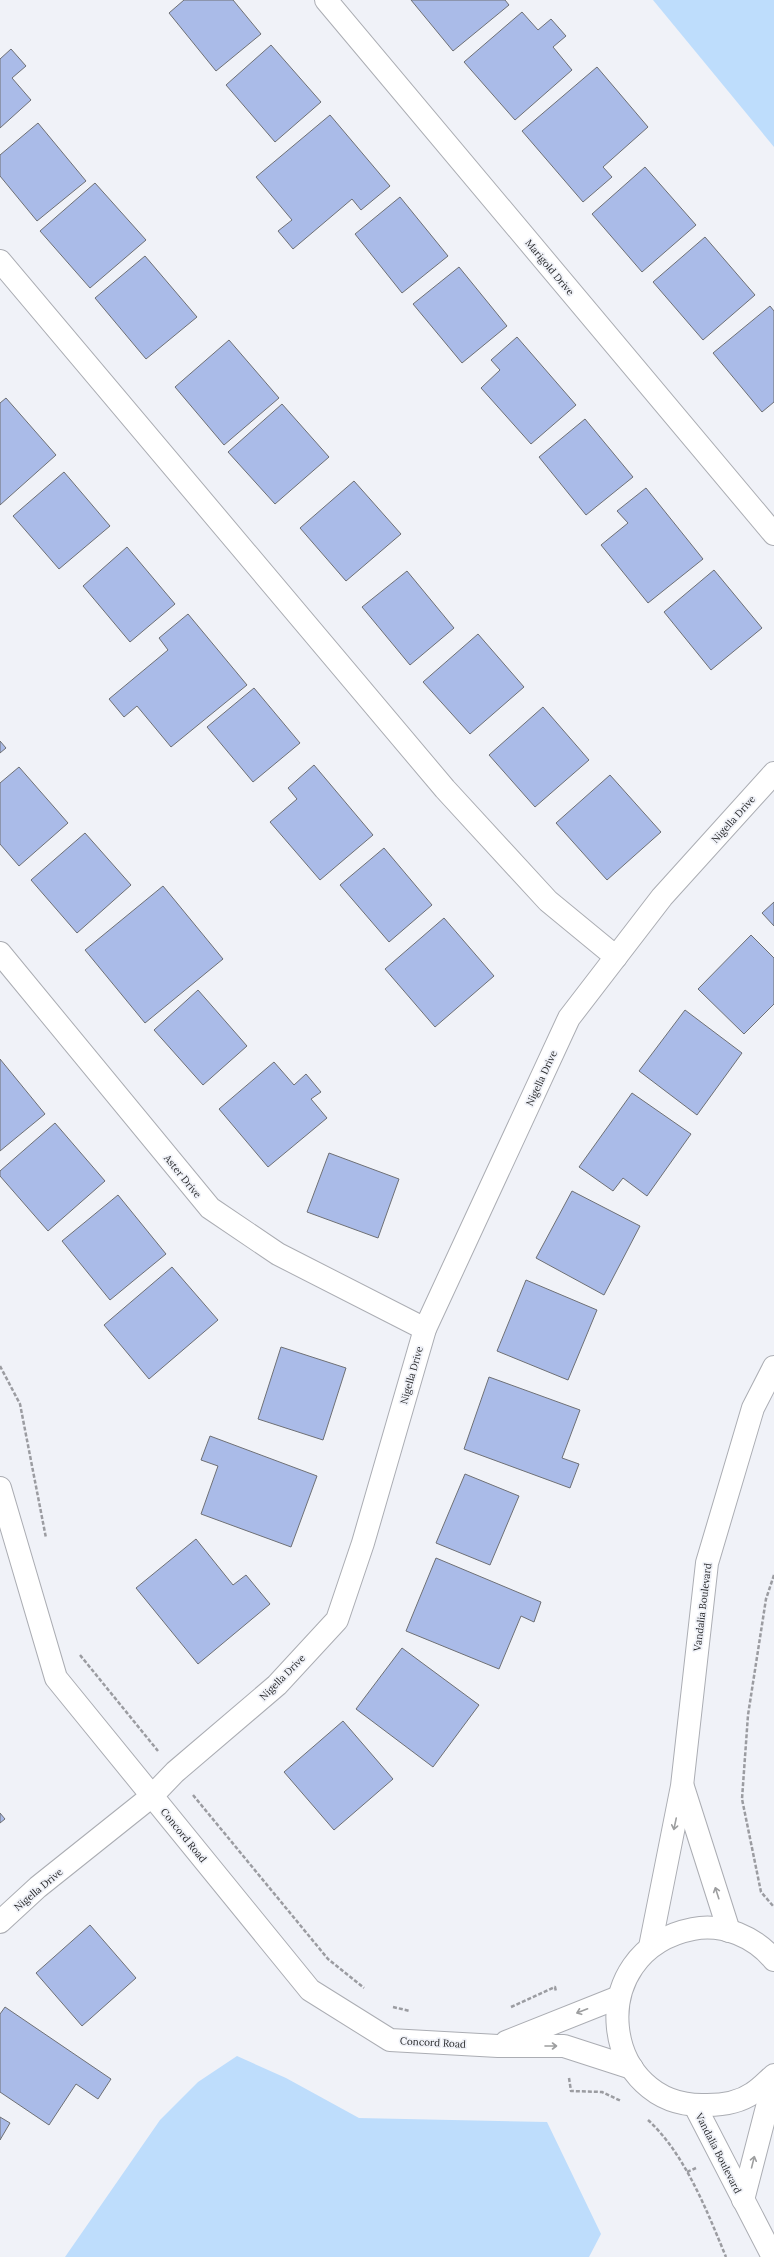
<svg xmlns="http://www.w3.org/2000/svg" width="774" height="2257" viewBox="0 0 774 2257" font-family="Lora,serif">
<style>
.water{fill:#beddfc}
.building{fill:#aabbe8;stroke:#6e7075}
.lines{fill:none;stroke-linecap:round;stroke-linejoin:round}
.minor-casing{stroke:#abadb3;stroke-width:24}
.tertiary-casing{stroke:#abadb3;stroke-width:24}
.path{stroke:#9b9ca1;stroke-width:2.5;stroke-dasharray:4 2;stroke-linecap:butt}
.minor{stroke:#fff;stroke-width:22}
.tertiary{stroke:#fff;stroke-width:22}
.oneway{stroke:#9d9e9f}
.labels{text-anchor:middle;stroke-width:3.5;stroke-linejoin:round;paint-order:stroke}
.street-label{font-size:10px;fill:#262729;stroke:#f0f2f8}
</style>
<rect width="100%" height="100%" fill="#f0f2f8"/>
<g class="water">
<path d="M653 0H774V147Z"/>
<path d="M237 2056 286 2078 359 2118 547 2122 601 2234 589 2257H65L160 2120 198 2082Z"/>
</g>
<g class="building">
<path d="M184 0H233L261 34 216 71 169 13Z"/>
<path d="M411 0H505L509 5 453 51Z"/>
<path d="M522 12 538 30 551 19 566 36 553 47 572 70 515 120 464 62Z"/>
<path d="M271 45 321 102 275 142 226 85Z"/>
<path d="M11 49 26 66 12 78 31 100 0 128V59Z"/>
<path d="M597 67 648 127 603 167 612 177 583 202 522 131Z"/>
<path d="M330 115 390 186 361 210 352 199 293 249 278 231 292 220 256 177Z"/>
<path d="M38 123 86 181 37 221 0 176V155Z"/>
<path d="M645 167 696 225 642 272 592 214Z"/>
<path d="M95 183 146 240 90 288 40 231Z"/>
<path d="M400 197 448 256 402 293 355 234Z"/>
<path d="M705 237 755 295 703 340 653 282Z"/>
<path d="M145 256 197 317 146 359 95 298Z"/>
<path d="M459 267 507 326 462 363 413 304Z"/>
<path d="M770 306 774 311V402L762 412 713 353Z"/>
<path d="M517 337 576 405 531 444 481 388 500 370 491 360Z"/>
<path d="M229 340 279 398 224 445 175 387Z"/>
<path d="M6 398 56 455 0 505V403Z"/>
<path d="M282 404 329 457 275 504 228 452Z"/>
<path d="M585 419 633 477 586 515 539 457Z"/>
<path d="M64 472 110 526 59 569 13 516Z"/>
<path d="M354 481 401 534 346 581 300 528Z"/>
<path d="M646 488 703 559 648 603 601 545 628 523 617 511Z"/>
<path d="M127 547 175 604 130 642 83 586Z"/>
<path d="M714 570 762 628 711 670 664 612Z"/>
<path d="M407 571 454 628 410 665 362 607Z"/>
<path d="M188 614 247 685 171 747 137 706 124 717 109 699 168 650 159 638Z"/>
<path d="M478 634 524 687 470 734 423 682Z"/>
<path d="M254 688 300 743 253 782 207 727Z"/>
<path d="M543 707 589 760 535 807 489 755Z"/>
<path d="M0 741 6 748 0 753Z"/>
<path d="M314 765 373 835 320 880 270 822 297 799 288 788Z"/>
<path d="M19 767 68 823 19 866 0 844V783Z"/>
<path d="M610 775 661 832 607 880 556 823Z"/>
<path d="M85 833 131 885 77 933 31 880Z"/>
<path d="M384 848 432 905 389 942 340 885Z"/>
<path d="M163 886 223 959 145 1023 85 950Z"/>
<path d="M774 902V926L762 913Z"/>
<path d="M444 918 494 976 435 1027 385 969Z"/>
<path d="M751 935 774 958V1004L744 1034 698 989Z"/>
<path d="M198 990 247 1046 203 1085 154 1030Z"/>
<path d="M685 1010 742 1053 697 1115 639 1071Z"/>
<path d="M0 1059 45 1114 0 1151Z"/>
<path d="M274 1062 294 1085 306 1074 321 1092 311 1099 327 1118 268 1167 219 1109Z"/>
<path d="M632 1093 691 1134 647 1196 623 1178 613 1191 579 1167Z"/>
<path d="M55 1123 105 1181 48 1231 0 1176V1171Z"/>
<path d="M329 1153 399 1179 378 1238 307 1212Z"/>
<path d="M572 1191 640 1226 604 1295 536 1258Z"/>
<path d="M118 1195 166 1254 110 1300 62 1241Z"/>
<path d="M172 1267 218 1320 149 1379 104 1325Z"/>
<path d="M526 1280 597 1310 568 1380 497 1351Z"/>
<path d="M281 1347 346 1368 323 1440 258 1419Z"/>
<path d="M489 1377 580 1410 562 1458 579 1464 570 1488 464 1449Z"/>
<path d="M210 1436 317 1476 291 1547 201 1514 218 1466 201 1460Z"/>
<path d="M465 1474 519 1496 490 1565 436 1543Z"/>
<path d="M196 1539 233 1585 246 1575 270 1604 198 1664 136 1588Z"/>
<path d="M436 1558 541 1602 534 1622 521 1616 499 1669 406 1631Z"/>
<path d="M402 1648 479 1705 433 1767 356 1709Z"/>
<path d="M343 1721 393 1779 334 1830 284 1772Z"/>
<path d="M0 1813 5 1819 0 1823Z"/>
<path d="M90 1925 136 1978 82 2026 36 1973Z"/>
<path d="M5 2007 111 2079 98 2099 76 2084 49 2125 0 2092V2014Z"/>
<path d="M0 2117 10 2123 0 2140Z"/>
</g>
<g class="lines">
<g class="minor-casing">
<g id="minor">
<path d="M326 0 774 534"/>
<path d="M0 261 445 789 548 901 616 957"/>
<path d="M0 953 210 1208 278 1254 425 1329"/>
<path d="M0 1922 38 1887 152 1796 175 1772 277 1685 337 1620 363 1543 425 1329 569 1018 662 897 774 773"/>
</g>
</g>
<g class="tertiary-casing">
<g id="tertiary">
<path d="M0 1488 56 1678 310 1990 390 2040 498 2046H564L632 2068"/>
<path d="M683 1787 729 1931"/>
<path d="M650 1947 682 1786 707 1563 753 1408 774 1367"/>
<path d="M774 1960C755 1937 723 1923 693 1929 581 1951 600 2110 707 2105 723 2105 740 2102 753 2093 761 2088 767 2081 774 2075"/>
<path d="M506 2042 619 1997"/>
<path d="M695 2106 773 2257"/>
<path d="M743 2200 774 2080"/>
</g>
</g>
<g class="path">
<path d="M0 1366 20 1404 46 1538"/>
<path d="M774 1575 766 1599 748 1715 742 1799 761 1892 774 1907"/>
<path d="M80 1655 158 1751"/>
<path d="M193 1795 328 1959 364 1988"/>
<path d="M393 2007 410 2011"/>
<path d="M511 2007 555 1987 556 1992"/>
<path d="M569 2078 571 2091 602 2092 621 2101"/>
<path d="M648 2120C685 2154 707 2211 726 2257"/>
<path d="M687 2172 696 2168"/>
</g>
<use href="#minor" class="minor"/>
<use href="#tertiary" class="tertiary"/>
</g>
<defs><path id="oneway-shaft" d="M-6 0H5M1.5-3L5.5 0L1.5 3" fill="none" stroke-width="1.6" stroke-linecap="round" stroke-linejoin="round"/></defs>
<g class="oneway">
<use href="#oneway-shaft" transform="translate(675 1824) rotate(102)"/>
<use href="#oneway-shaft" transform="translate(717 1893) rotate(-108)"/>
<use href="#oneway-shaft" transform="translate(582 2011) rotate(159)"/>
<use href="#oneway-shaft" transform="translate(551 2046)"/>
<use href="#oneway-shaft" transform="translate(753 2162) rotate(-76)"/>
</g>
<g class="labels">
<g class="street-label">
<text transform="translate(550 267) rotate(50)" y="4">Marigold Drive</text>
<text transform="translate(733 819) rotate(-48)" y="4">Nigella Drive</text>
<text transform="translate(541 1078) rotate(-65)" y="4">Nigella Drive</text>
<text transform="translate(183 1176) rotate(51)" y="4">Aster Drive</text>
<text transform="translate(411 1375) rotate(-74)" y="4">Nigella Drive</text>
<text transform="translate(702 1607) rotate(-83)" y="4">Vandalia Boulevard</text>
<text transform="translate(282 1677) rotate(-45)" y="4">Nigella Drive</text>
<text transform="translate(184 1835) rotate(51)" y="4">Concord Road</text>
<text transform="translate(38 1889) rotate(-40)" y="4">Nigella Drive</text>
<text transform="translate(433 2042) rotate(3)" y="4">Concord Road</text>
<text transform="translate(719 2153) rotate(63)" y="4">Vandalia Boulevard</text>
</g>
</g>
</svg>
